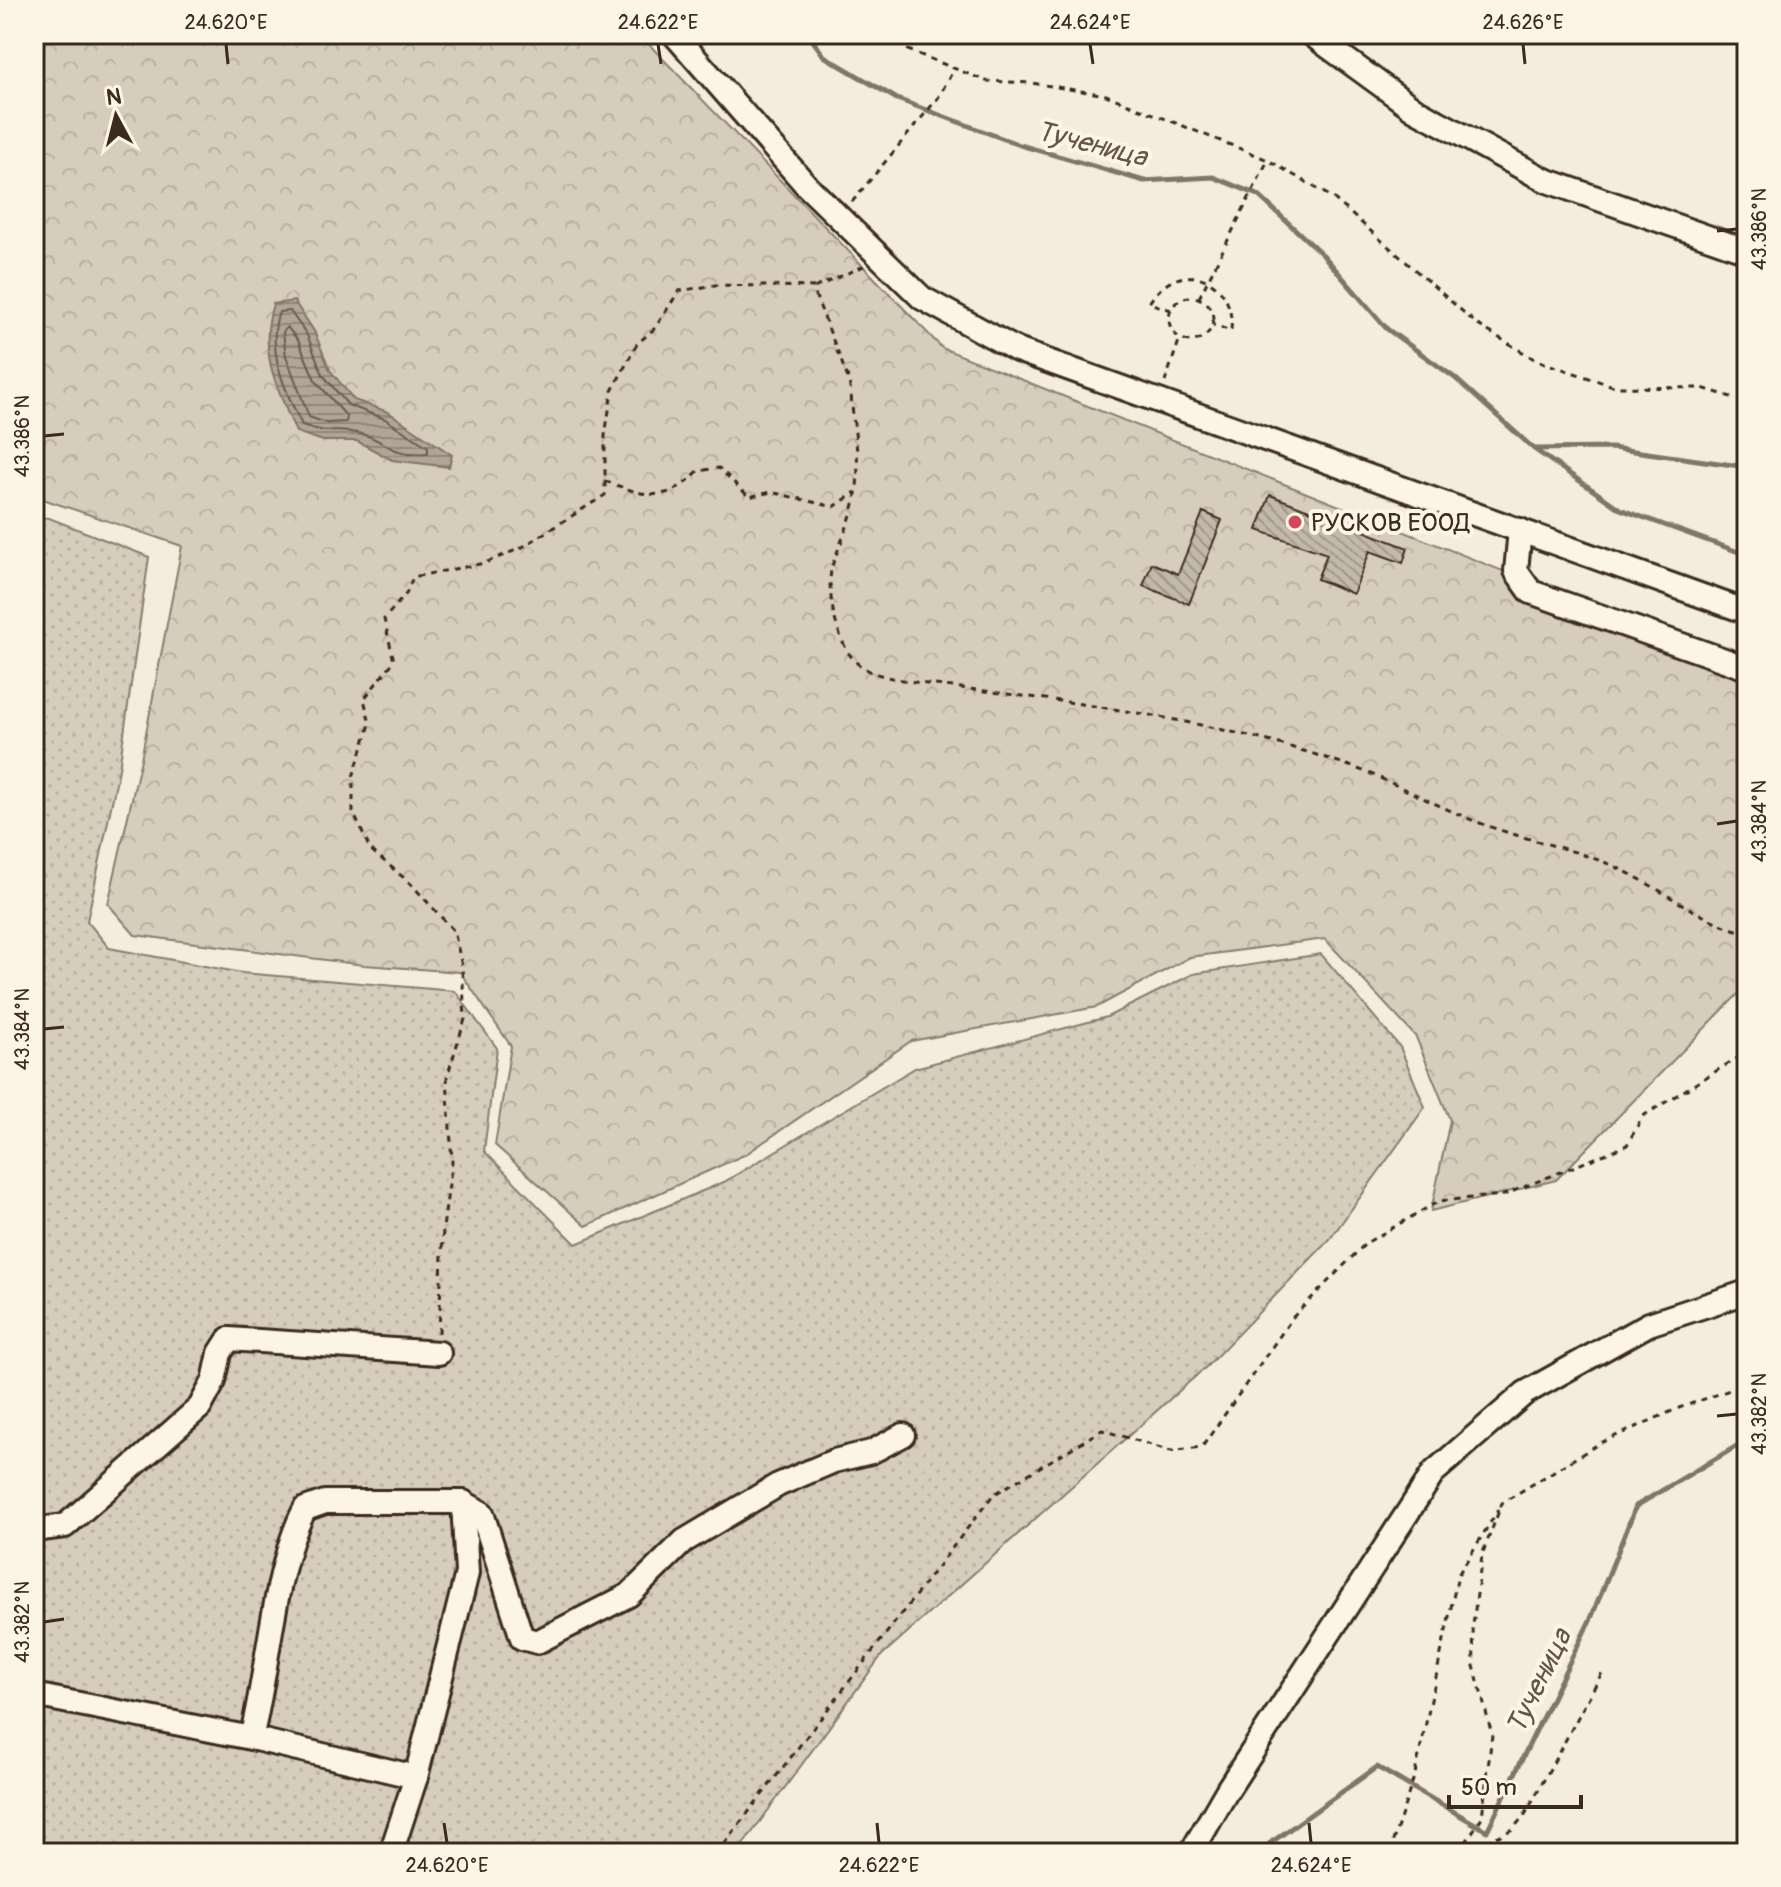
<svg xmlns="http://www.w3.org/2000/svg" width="1781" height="1887" viewBox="0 0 1781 1887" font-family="Pangolin,sans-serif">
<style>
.forest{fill:url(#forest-crowns);stroke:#887c6e;stroke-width:2}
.garden{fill:url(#garden-dots);stroke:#887c6e;stroke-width:2}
.water{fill:url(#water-rules);stroke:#817466;stroke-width:2}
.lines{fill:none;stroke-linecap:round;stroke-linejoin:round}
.shore{stroke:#6a5b4e;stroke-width:2}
.stream{stroke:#817466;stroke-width:5}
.building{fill:url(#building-back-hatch);stroke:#3b2a1e;stroke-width:2}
.minor-casing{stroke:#3b2a1e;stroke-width:28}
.path{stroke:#3b2a1e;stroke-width:3;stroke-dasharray:6 6;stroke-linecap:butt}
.minor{stroke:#fcf5e5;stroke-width:22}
.ticks{fill:none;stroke:#3b2a1e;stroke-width:3}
.poi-dot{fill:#d1495b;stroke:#fcf5e5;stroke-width:3}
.labels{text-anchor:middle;stroke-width:8;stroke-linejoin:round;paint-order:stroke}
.poi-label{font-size:26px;fill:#3b2a1e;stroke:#fcf5e5;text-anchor:start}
.water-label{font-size:28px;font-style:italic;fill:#645548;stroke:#fcf5e5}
.neatline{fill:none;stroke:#3b2a1e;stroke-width:3}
.ticks-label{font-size:20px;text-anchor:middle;fill:#3b2a1e}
</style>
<defs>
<pattern id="forest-crowns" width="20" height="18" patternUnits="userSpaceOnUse" patternTransform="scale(2)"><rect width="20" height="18" fill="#d6cdbd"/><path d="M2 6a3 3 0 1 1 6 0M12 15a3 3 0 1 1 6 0" fill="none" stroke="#b9b0a2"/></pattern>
<pattern id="garden-dots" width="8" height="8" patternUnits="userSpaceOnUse" patternTransform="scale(2)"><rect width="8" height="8" fill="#d6cdbd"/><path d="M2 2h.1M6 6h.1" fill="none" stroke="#b9b0a2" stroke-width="1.8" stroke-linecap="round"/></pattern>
<pattern id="water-rules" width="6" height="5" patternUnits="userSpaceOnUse" patternTransform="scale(2)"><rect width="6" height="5" fill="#b0a596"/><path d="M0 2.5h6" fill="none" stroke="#90877a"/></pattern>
<pattern id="building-back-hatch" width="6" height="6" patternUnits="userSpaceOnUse" patternTransform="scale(2)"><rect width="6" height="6" fill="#c3b9aa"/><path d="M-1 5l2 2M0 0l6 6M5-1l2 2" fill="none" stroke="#a0978a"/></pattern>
</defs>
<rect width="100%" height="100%" fill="#f4eddd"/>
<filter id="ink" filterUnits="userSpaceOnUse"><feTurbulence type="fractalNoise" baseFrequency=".0125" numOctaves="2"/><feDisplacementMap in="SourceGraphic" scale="16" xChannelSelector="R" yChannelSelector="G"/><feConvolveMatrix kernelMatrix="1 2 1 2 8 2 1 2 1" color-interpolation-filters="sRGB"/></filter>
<g filter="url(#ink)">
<path class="forest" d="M34 34H639L942 348 1747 668V985L1556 1180 1431 1211 1450 1120 1416 1037 1325 939 1190 957 1097 1007 911 1041 746 1154 586 1226 495 1145 511 1046 460 972 364 965 135 935 108 904 141 759 182 546 34 496Z"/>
<path class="garden" d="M34 517 49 518 149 557 119 769 87 921 109 948 242 973 455 991 497 1048 484 1151 576 1244 724 1182 915 1068 1107 1017 1193 974 1321 954 1400 1047 1425 1107 1330 1239 1206 1367 882 1655 737 1853H34Z"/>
<path class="water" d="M294 301 314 331 330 370 354 400 388 412 452 455 449 467 392 460 357 441H323L296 432C277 388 258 352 273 304Z"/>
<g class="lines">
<g class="shore">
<path d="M290 311 307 335 323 375 348 405 385 419 428 447V453C388 457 386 438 357 433 338 430 321 433 302 425 285 391 266 349 279 312Z"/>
<path d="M287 327 298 340 315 380 347 417 346 422 326 423 309 417 286 356 283 332Z"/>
</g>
<g class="stream">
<path d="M808 34 824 56 897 99 1020 145 1144 181 1213 177 1258 195 1323 255 1387 329 1455 378 1534 449 1620 509 1747 555"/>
<path d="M1534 449 1612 448 1747 467"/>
<path d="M1265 1853 1269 1844 1377 1767 1487 1831 1592 1616 1636 1506 1747 1440"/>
</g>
</g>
<g class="building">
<path d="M1270 495 1408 548 1403 563 1370 551 1353 594 1317 579 1327 554 1257 530Z"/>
<path d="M1203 512 1222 520 1189 604 1143 586 1152 563 1178 574Z"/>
</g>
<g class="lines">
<g class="minor-casing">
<g id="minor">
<path d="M674 34 807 186 922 298 1017 350 1747 612"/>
<path d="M1311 34 1414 109 1545 180 1747 251"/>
<path d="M1520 530 1516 571 1531 592 1747 668"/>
<path d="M34 1530 65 1526 200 1407 214 1381 220 1353 229 1339 439 1353"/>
<path d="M34 1695 251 1738C269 1669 273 1569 305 1509L325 1502H463L482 1513 522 1638 537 1642 629 1595 684 1541 778 1485 834 1461 871 1452 903 1435"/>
<path d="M251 1738 416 1777 391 1853"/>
<path d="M416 1777 467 1573 463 1502"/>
<path d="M1191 1853 1228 1789 1434 1472 1525 1393 1649 1324 1747 1292"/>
</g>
</g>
<g class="path">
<path d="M889 34 908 50 986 81 1032 83 1106 95 1268 160 1333 198 1478 325 1536 360 1616 387 1702 388 1747 402"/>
<path d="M852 202 938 98 954 69"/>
<path d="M864 266 816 287 815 294 849 381 851 394C853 424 860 457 857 487 854 514 842 539 833 563 824 586 837 645 856 662 871 677 900 679 920 683 1064 701 1209 717 1347 765 1393 781 1435 806 1480 823 1519 838 1562 846 1601 861 1651 879 1695 920 1747 933"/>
<circle cx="1191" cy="319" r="22"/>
<path d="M1199 298 1268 160"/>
<path d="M1171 310 1149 303C1178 256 1236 276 1231 331L1213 325"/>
<path d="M1165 382 1180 338"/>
<path d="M605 481C646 496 666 505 698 471L719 468 749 497 771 492 834 507 856 492"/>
<path d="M439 1333 443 1228 452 1162 447 1077 465 1019 462 966 454 931 411 884 370 849 353 812V777L370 724 364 699 394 661 384 619 406 594 413 577 485 563 521 548 605 495V436L612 391 637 344 655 328 679 291 715 285 816 287"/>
<path d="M717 1853 993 1495 1102 1430 1171 1451 1202 1447 1293 1317 1366 1243 1439 1201 1504 1195 1627 1145 1643 1116 1747 1052"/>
<path d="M1389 1853 1415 1774 1458 1575 1498 1510"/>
<path d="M1459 1853 1482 1817 1492 1735 1474 1666 1473 1625 1482 1555 1502 1503 1600 1443 1679 1408 1747 1384"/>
<path d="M1464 1853 1513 1829 1526 1813 1603 1671"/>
</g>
<use href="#minor" class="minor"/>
</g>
</g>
<path class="ticks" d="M226 44 228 64M658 44 661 64M1090 44 1093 64M1523 44 1525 64M1717 231 1737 229M44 436 64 434M1717 824 1737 821M44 1029 64 1027M1717 1416 1737 1414M44 1622 64 1619M444 1823 447 1843M877 1823 879 1843M1309 1823 1311 1843"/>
<circle class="poi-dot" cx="1295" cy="522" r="8"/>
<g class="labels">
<g class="poi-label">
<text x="1311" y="531">РУСКОВ ЕООД</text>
</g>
<g class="water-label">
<text transform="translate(1092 143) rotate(14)" y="10">Тученица</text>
<text transform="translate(1538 1681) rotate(-64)" y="10">Тученица</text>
</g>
</g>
<rect width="1781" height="1887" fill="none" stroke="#fcf5e5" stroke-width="88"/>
<g transform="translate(116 116) rotate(353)" stroke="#fcf5e5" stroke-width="6" paint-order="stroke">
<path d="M0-6L14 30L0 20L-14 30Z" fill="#3b2a1e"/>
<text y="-12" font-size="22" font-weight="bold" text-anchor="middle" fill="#3b2a1e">N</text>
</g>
<path d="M1449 1795v12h132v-12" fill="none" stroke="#3b2a1e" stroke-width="4"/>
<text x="1461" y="1795" font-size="24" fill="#3b2a1e" stroke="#fcf5e5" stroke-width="6" paint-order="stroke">50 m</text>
<rect x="44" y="44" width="1693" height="1799" class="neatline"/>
<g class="ticks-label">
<text x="226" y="29">24.620°E</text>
<text x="658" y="29">24.622°E</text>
<text x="1090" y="29">24.624°E</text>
<text x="1523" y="29">24.626°E</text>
<text transform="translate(1759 229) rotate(-90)" y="7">43.386°N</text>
<text transform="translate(22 436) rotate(-90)" y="7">43.386°N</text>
<text transform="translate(1759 821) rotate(-90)" y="7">43.384°N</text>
<text transform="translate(22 1029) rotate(-90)" y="7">43.384°N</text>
<text transform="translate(1759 1414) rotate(-90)" y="7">43.382°N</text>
<text transform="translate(22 1622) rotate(-90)" y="7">43.382°N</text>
<text x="447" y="1872">24.620°E</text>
<text x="879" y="1872">24.622°E</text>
<text x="1311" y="1872">24.624°E</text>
</g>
</svg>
